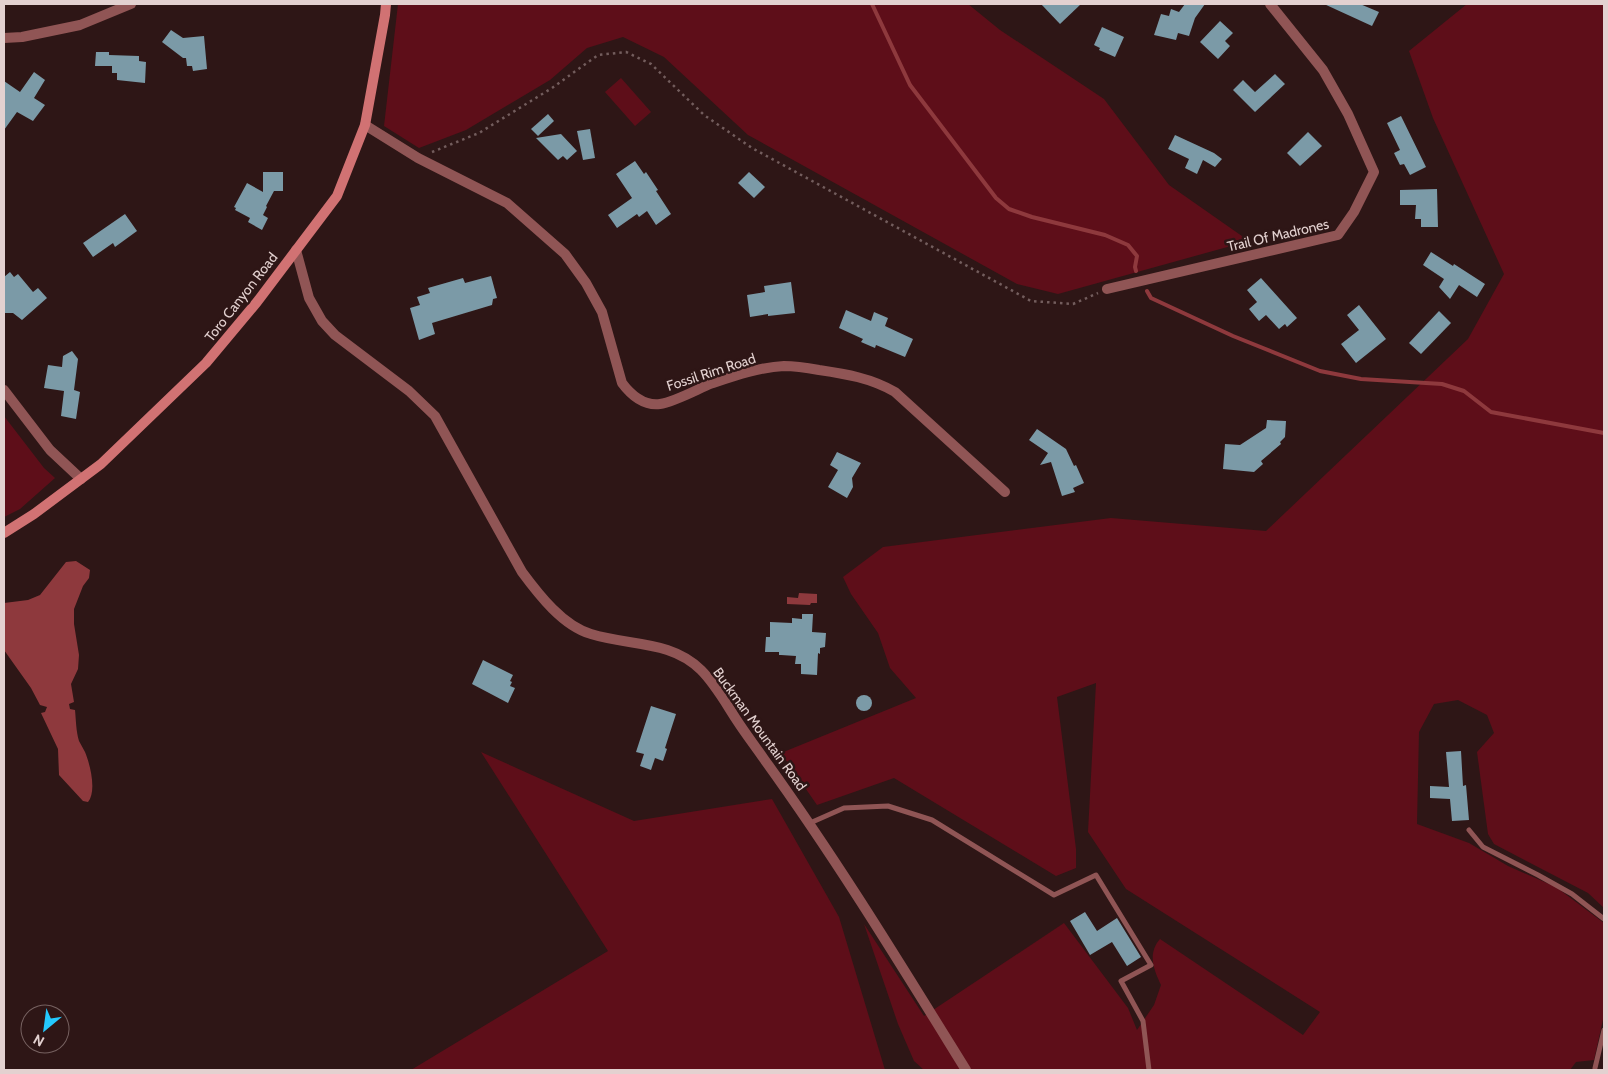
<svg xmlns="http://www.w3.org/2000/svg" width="1608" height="1074" viewBox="0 0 1608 1074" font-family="Cabin,sans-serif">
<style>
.green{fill:#5e0e19}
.water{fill:#8e393d}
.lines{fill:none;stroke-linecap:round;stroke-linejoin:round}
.stream{stroke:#8e393d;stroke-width:4}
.building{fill:#7b9aa7}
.path{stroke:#735d5d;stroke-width:2.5;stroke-dasharray:2.5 4;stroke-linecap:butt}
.lane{stroke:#905555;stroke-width:5}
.street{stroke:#905555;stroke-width:10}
.secondary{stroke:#d17273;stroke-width:10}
.labels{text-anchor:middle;stroke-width:5;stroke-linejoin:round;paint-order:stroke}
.street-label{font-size:14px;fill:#e3d1d0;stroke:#2e1616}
</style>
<rect width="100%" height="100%" fill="#2e1616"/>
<g class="green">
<path d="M398 4H968L1000 30 1104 99 1169 185 1249 241 1058 294 1017 284 748 135 664 57 623 37 587 48 550 80 466 130 419 148 384 126Z"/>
<path d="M1467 4H1604V908L1588 893 1494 844 1488 834 1477 752 1494 733 1487 715 1458 700 1434 704 1419 732 1417 824 1469 843 1508 866 1556 887 1604 923V1015L1594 1060 1576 1062 1570 1070H924L914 1061 898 1024 864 924 924 1016 1064 923 1128 1008 1137 1030 1154 1005 1161 985C1154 970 1147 954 1160 939L1303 1035 1320 1012 1126 889 1088 832 1096 683 1057 697 1076 849V868L1056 876 894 778 817 805 781 753 916 698 890 668 878 633 851 594 843 577 883 547 1111 518 1266 531 1468 339 1504 274 1433 118 1409 51Z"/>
<path d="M621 78 651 112 635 126 605 92Z"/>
<path d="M4 416 44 468 55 478 20 509 4 517Z"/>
<path d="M481 752 634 821 772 799 839 917 885 1070H411L608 951Z"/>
</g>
<g class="water">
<path d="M76 561 90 570 89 578 83 586 74 609V624L79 655 78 669 71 684 74 702 69 704 70 709 75 710C76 720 76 731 79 741 81 745 83 748 85 752 90 764 97 791 88 802L83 801 59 775 58 749 41 713 45 712 47 707 40 705 31 688 4 650V603L28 600 40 595 66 562Z"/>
<path d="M799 593 817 594V603H811L810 605 787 604V597L798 598Z"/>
</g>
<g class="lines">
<g class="stream">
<path d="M872 4 910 85 996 198 1009 209 1032 217 1105 235 1128 245 1137 256 1135 267 1136 271"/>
<path d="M1147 291 1151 298 1233 336 1320 371 1361 379 1442 384 1464 391 1491 412 1604 433"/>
</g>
</g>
<g class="building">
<path d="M1041 4H1081L1060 24Z"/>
<path d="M1185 4H1205L1195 18 1189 36 1178 33 1176 40 1154 35 1161 14 1169 16 1171 9 1179 12Z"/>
<path d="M1324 4H1360L1379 12 1372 26Z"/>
<path d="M1220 21 1233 33 1225 41 1230 46 1218 59 1200 42Z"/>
<path d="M1102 27 1124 37 1115 57 1099 50 1100 48 1094 45Z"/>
<path d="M171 30 183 38 204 36 207 69 193 71 192 66H187L186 58H183L162 42Z"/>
<path d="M96 52H109V55L139 56V61L146 62 145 83 117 80V73H112V66H95Z"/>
<path d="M34 72 45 80 34 98 45 105 33 121 17 112 4 130V81L20 92Z"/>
<path d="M1275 74 1285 84 1255 112 1233 90 1243 80 1255 92Z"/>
<path d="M548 114 554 121 538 136 531 129Z"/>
<path d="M1401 116 1426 167 1410 175 1404 164 1400 165 1394 153 1400 150 1387 123Z"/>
<path d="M590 129 595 158 583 160 577 131Z"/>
<path d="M1308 132 1322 146 1300 166 1287 153Z"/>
<path d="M561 134 577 151 567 160 563 156 558 160 536 138Z"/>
<path d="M1175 135 1214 153 1222 159 1215 167 1203 160 1197 174 1185 168 1189 159 1168 149Z"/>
<path d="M635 161 644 174 646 172 658 190 656 191 671 214 656 225 647 211 639 217 637 214 617 228 608 215 632 198 616 174Z"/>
<path d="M263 172H283V191H274L266 206 267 207 263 215 268 218 262 230 248 222 250 218 235 210 236 208 234 207 247 183 263 192Z"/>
<path d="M749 172 765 187 754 198 738 183Z"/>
<path d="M1437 189 1438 227H1421V219H1415L1416 205H1400V190Z"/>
<path d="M125 214 137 231 115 247 113 243 93 257 83 243Z"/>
<path d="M1431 252 1453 266 1454 264 1485 284 1477 297 1459 285 1450 299 1439 287 1444 279 1423 265Z"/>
<path d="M10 272 14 277 18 274 33 292 38 288 47 298 22 320 13 313H4V277Z"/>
<path d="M491 276 497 298 493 299 492 305 432 323 435 334 419 340 410 308 420 305 417 297 430 293 428 288 463 278 465 283Z"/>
<path d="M1261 278 1297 318 1287 327 1285 324 1279 329 1266 315 1259 321 1249 309 1257 302 1247 290Z"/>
<path d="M791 282 795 313 768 316V314L750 317 747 295 765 292 764 286Z"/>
<path d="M1359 305 1386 339 1356 363 1341 344 1359 330 1347 315Z"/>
<path d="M846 310 871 321 874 312 888 318 885 326 913 339 905 357 876 345 875 348 861 342 863 339 839 328Z"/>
<path d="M1439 311 1451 323 1421 354 1409 343Z"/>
<path d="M72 351 78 359 74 390 80 392 76 419 61 416 64 391 44 388 48 365 62 367 63 356Z"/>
<path d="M1267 420 1286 421 1285 437 1280 442 1281 444 1261 461 1263 464 1254 472 1223 469 1225 444 1240 445 1266 428Z"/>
<path d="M1037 429 1066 449 1074 466 1076 465 1084 483 1073 488 1075 492 1062 496 1051 462 1040 465 1048 453 1029 440Z"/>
<path d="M837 452 861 463 852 478 853 487 847 498 828 487 838 470 830 465Z"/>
<path d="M802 614H813L812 632 826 633 825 647 820 648V654L818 653 817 675 801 674V664H795L796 656 781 655H779V652H765L766 637H770V622L792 623V618L802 619Z"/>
<path d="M483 660 513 675 510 681 512 682 510 686 515 688 508 703 472 684Z"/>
<circle cx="864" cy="703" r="8"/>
<path d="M651 706 676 714 665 748 667 749 663 761 655 758 651 770 640 766 644 754 636 752Z"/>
<path d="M1461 751 1463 786 1466 785 1469 820 1452 821 1450 799 1430 798V786L1449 787 1446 752Z"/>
<path d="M1085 912 1097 931 1117 918 1141 957 1127 966 1112 942 1090 955 1070 921Z"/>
</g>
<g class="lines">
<path class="path" d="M432 152 479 133 552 88 598 55 626 52 651 64 704 115 752 148 1031 301 1073 304 1098 293"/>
<g class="lane">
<path d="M810 823 844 808 888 806 932 820 1054 895 1096 875 1151 965 1121 981 1143 1021 1149 1070"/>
<path d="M1469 830 1483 847 1538 875 1572 894 1604 919"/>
<path d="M1595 1068 1604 1030"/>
</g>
<g class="street">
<path d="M4 38 22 37 80 25 131 4"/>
<path d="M365 125 418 158 507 203 565 254 586 283 602 312 622 383C631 395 644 406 660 404 674 402 696 390 710 384 734 376 760 367 784 366 795 366 808 368 819 370 846 374 871 378 895 392L1005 492"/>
<path d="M296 250 309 298 322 321 335 335 409 391 435 416 522 572C539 595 563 626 591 634 629 646 671 640 701 670 715 684 725 702 736 719 745 733 755 746 764 759 837 860 901 965 966 1070"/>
<path d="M1107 289 1338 235 1354 212 1374 172 1348 114 1323 70 1270 4"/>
<path d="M4 390 50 450 81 479"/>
</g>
<path class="secondary" d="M4 533 34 514 101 464 206 363 257 302 337 196 365 125 385 15 386 4"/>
</g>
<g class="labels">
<g class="street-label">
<text transform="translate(1278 235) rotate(-13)" y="5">Trail Of Madrones</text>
<text transform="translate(241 297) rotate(-52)" y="5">Toro Canyon Road</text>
<text transform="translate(711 372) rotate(-18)" y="5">Fossil Rim Road</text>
<text transform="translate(760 729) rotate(54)" y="5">Buckman Mountain Road</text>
</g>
</g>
<rect width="1608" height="1074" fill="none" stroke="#e3d1d0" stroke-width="10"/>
<g transform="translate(45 1029) rotate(209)"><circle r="24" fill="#2e1616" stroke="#766160"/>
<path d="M0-4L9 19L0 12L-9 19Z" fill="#24c9fe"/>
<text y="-8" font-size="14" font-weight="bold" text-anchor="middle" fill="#e3d1d0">N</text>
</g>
</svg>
